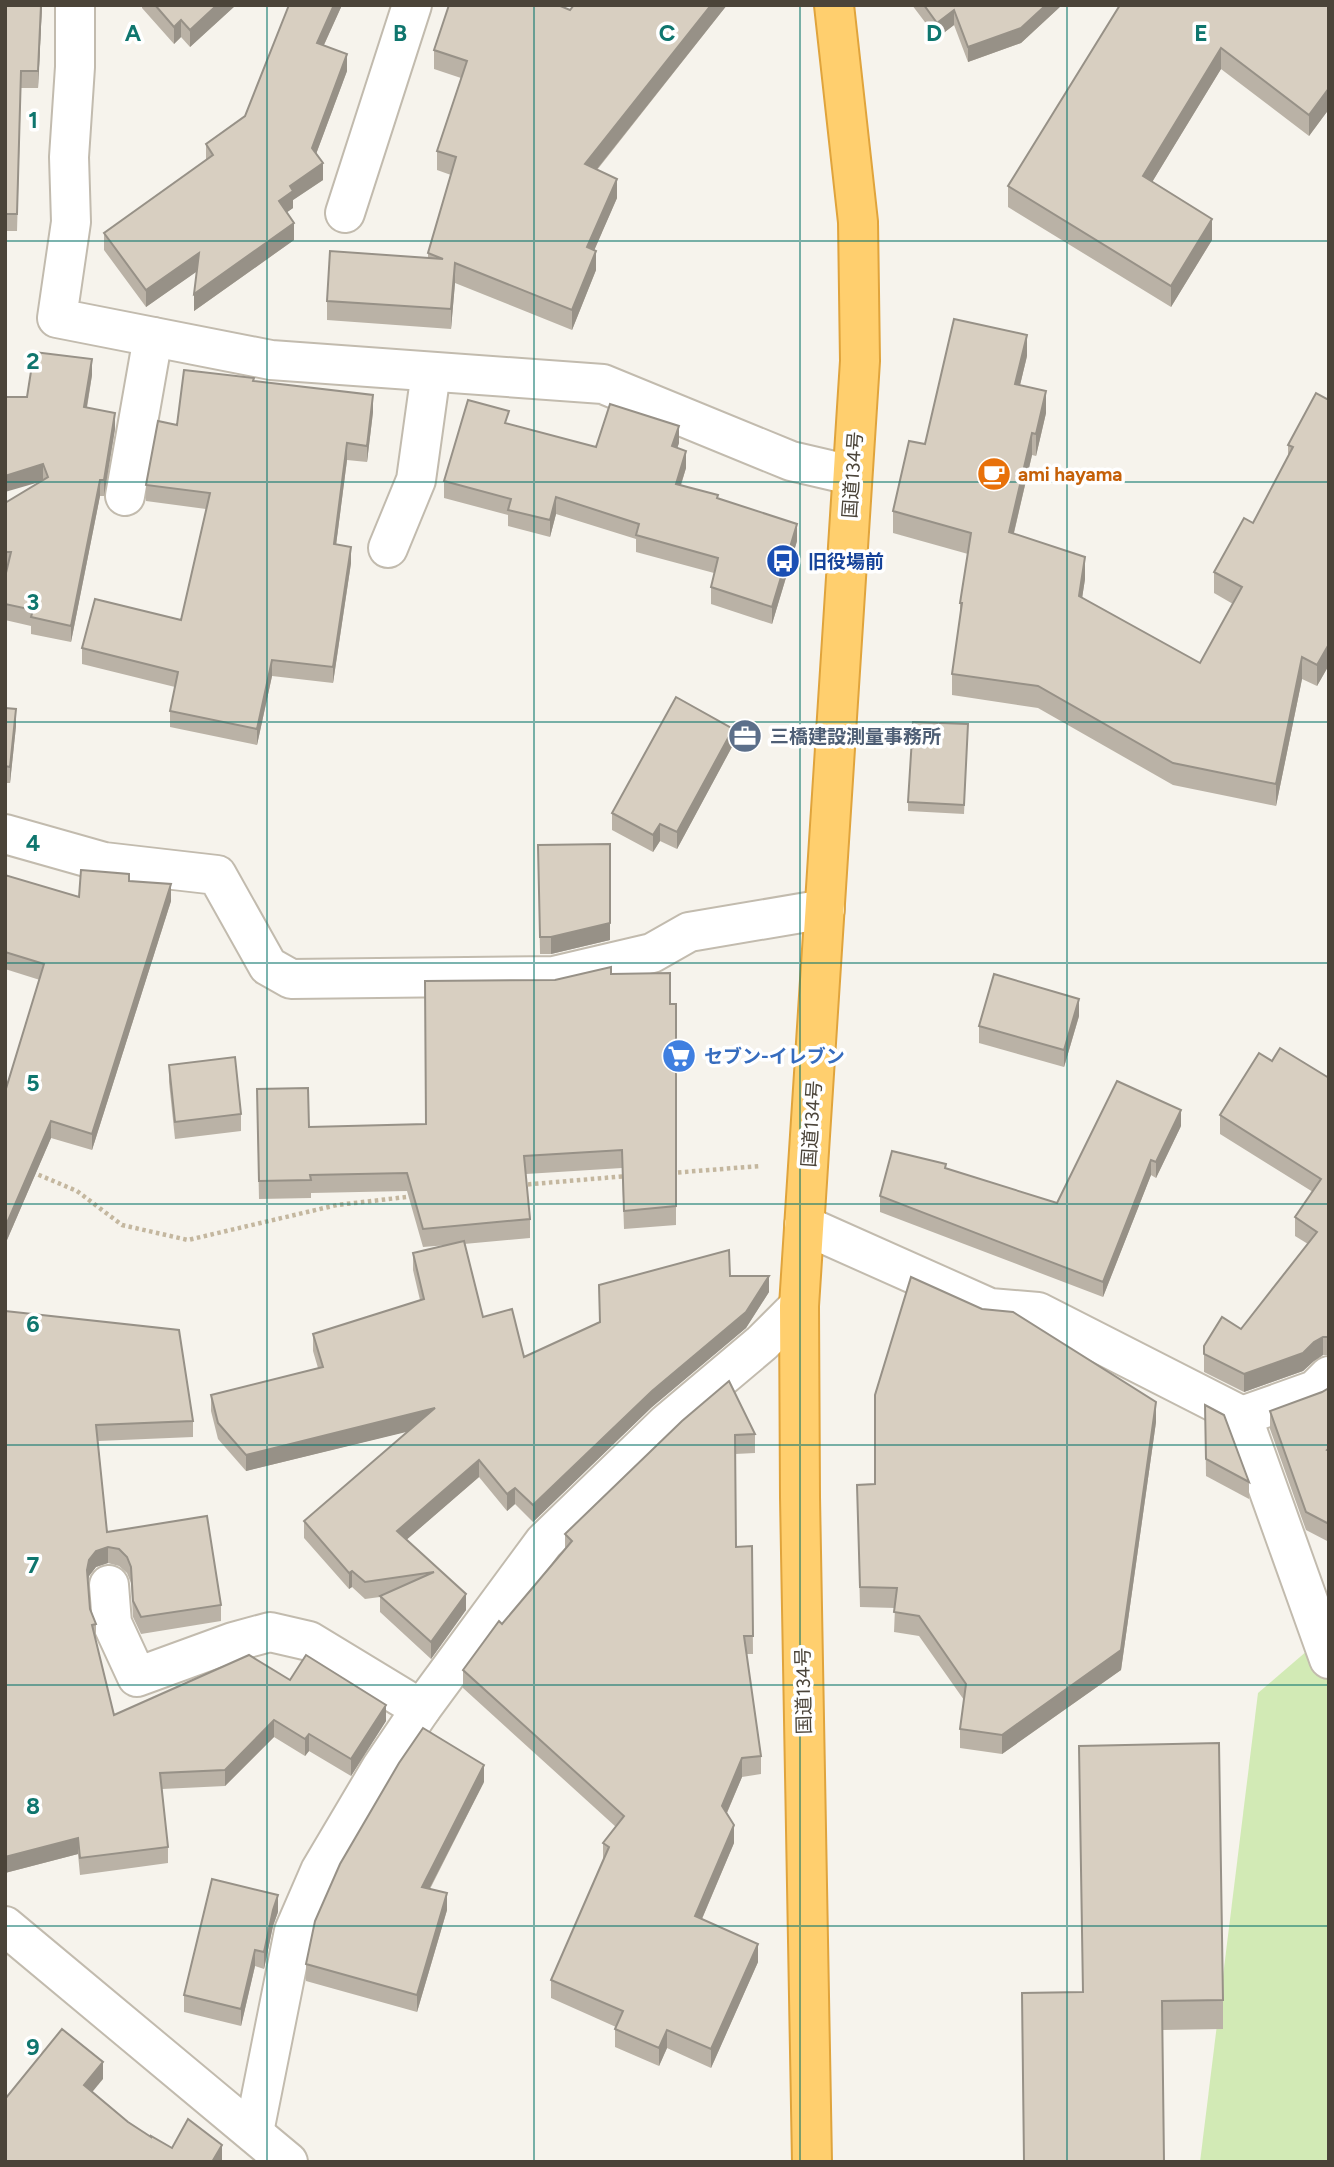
<svg xmlns="http://www.w3.org/2000/svg" width="1334" height="2167" viewBox="0 0 1334 2167" font-family="Figtree,'Noto Sans JP',sans-serif">
<style>
.green{fill:#d2eab5}
.lines{fill:none;stroke-linecap:round;stroke-linejoin:round}
.minor-casing{stroke:#c2bbae;stroke-width:42}
.highway-casing{stroke:#e0a43c;stroke-width:42}
.path{stroke:#c4b79f;stroke-width:4.5;stroke-dasharray:3.5 3.5;stroke-linecap:butt}
.minor{stroke:#fff;stroke-width:38}
.highway{stroke:#ffcf6e;stroke-width:38}
.wall{fill:#bab2a6}
.shaded-wall{fill:#979187}
.building{fill:#d8cfc1;stroke:#979187;stroke-width:2}
.grid{fill:none;stroke:#0f766e;stroke-width:2;stroke-opacity:0.55}
.labels{text-anchor:middle;stroke-width:7;stroke-linejoin:round;paint-order:stroke}
.food-label{font-size:19px;font-weight:bold;fill:#c56008;stroke:#fff;text-anchor:start}
.street-label{font-size:19px;fill:#4b4439;stroke:#fff}
.transit-label{font-size:19px;font-weight:bold;fill:#164399;stroke:#fff;text-anchor:start}
.service-label{font-size:19px;font-weight:bold;fill:#4e5e75;stroke:#fff;text-anchor:start}
.shop-label{font-size:19px;font-weight:bold;fill:#366cbe;stroke:#fff;text-anchor:start}
.grid-label{font-size:23px;text-anchor:middle;font-weight:bold;fill:#0f766e;stroke:#fff;stroke-width:7;stroke-linejoin:round;paint-order:stroke}
</style>
<rect width="100%" height="100%" fill="#f6f3ec"/>
<path class="green" d="M1329 1632V2162H1200L1258 1693Z"/>
<g class="lines">
<g class="minor-casing">
<g id="minor">
<path d="M75 5V67L69 157 71 222 57 318 271 360 603 384 791 461 851 475"/>
<path d="M345 213 412 5"/>
<path d="M125 496 153 337"/>
<path d="M388 548 416 480 431 372"/>
<path d="M5 834 104 862 217 875 268 966 291 979 554 976 652 953 689 932 825 909"/>
<path d="M804 1225 990 1308 1038 1312 1242 1416 1315 1390 1329 1376"/>
<path d="M1242 1416 1329 1659"/>
<path d="M109 1585 112 1623 137 1677 233 1642 270 1632 309 1641 421 1709"/>
<path d="M5 1926 288 2162"/>
<path d="M254 2132 294 1931 320 1871 381 1768 421 1709 544 1542 667 1423 762 1343 799 1306"/>
</g>
</g>
<g class="highway-casing">
<path id="highway" d="M812 2162 800 1497 799 1306 860 361 858 222 834 5"/>
</g>
<g class="path">
<path d="M32 1172 77 1191 122 1225 188 1240 337 1205 415 1196"/>
<path d="M671 1173 760 1166"/>
<path d="M521 1185 627 1176"/>
</g>
<use href="#minor" class="minor"/>
<use href="#highway" class="highway"/>
</g>
<g class="wall">
<path d="M5 5H42L38 88H21L17 231H5Z"/>
<path d="M142 5H236L190 47 181 37 174 44 142 8Z"/>
<path d="M342 5 324 45 347 71 316 154 323 180 293 200V208L287 212 294 240 194 311 197 271 146 307 104 250V233L206 160V144L245 116Z"/>
<path d="M574 5H727L597 170 617 198 594 250 596 270 572 330 455 283 451 329 327 320V301L428 258V253L451 175 437 170V151L461 78 434 69V50L570 10Z"/>
<path d="M912 5H1062L1021 43 968 62 954 25 937 38Z"/>
<path d="M1120 5H1329V109L1309 136 1221 69 1152 182 1212 240 1171 307 1008 207V186Z"/>
<path d="M1027 356 1020 385 1046 413 1036 456 1032 455 1014 533 1085 579 1082 598 1200 663 1233 604 1214 593V572L1253 523 1288 456V445L1329 400V665L1317 686 1302 679 1276 806 1173 785 1038 708 952 695V674L960 619V603L968 554 893 533V511L925 444Z"/>
<path d="M92 375 87 408 115 429 104 496H100L71 642 31 634V626L5 620V577L7 569H5V503L41 481 27 397Z"/>
<path d="M254 381 373 412 367 462 347 460 336 545 351 563 333 683 272 676 257 745 170 727V711L175 687 82 664V648L181 620 206 509 146 501V485L177 425Z"/>
<path d="M509 424 596 447 679 443 677 448 686 468 681 485 718 499 797 541 772 624 711 604V587L714 573 636 552V539L556 514 550 537 508 526V515L444 498V481Z"/>
<path d="M5 708 16 726 10 783H5Z"/>
<path d="M968 724 964 814 908 811V802Z"/>
<path d="M733 745 677 849 660 841 653 852 612 830V813Z"/>
<path d="M538 845 610 940 551 954H540Z"/>
<path d="M5 875 79 897 129 881 171 901 92 1150 51 1138 7 1240 5 1239V1092L40 980 5 969Z"/>
<path d="M611 974 670 1004H676V1225L624 1229 622 1168 526 1174 530 1219V1238L464 1244 483 1317 524 1357 730 1276 769 1292 746 1328 652 1407 533 1522 515 1504 507 1511 479 1477 406 1540 466 1610 431 1659 380 1612V1597L365 1599 352 1587 349 1589 304 1538V1521L408 1431 246 1471 218 1439 211 1411V1395L318 1368 313 1351V1334L420 1300 413 1270V1253L448 1245 423 1247 407 1191 311 1193V1198L259 1199 257 1108 309 1127 426 1124 555 980Z"/>
<path d="M1079 1016 1064 1067 979 1043V1026Z"/>
<path d="M1272 1061 1329 1078V1355H1323L1314 1361 1303 1371 1244 1392 1204 1372V1346L1241 1329 1308 1244 1295 1236V1217L1313 1192 1220 1134V1115Z"/>
<path d="M169 1065 241 1114V1131L175 1139 169 1082Z"/>
<path d="M1181 1126 1156 1178 1151 1175 1103 1297 880 1212V1196L946 1168 1057 1203Z"/>
<path d="M5 1311 193 1421V1437L98 1441 107 1532 221 1605V1621L141 1634 133 1617 131 1583 127 1573 119 1566 108 1563 96 1567 89 1576 88 1581 90 1609 96 1624V1641L114 1715 290 1680 386 1721 351 1776 309 1751 305 1756 274 1737 225 1786 162 1789 168 1847V1863L80 1875 78 1854 5 1873Z"/>
<path d="M1329 1388V1542L1306 1530 1270 1429V1411L1322 1392Z"/>
<path d="M1205 1405 1249 1482V1499L1206 1476Z"/>
<path d="M682 1421 755 1434V1453L735 1454 736 1547 752 1546 753 1654H746L761 1756V1774L742 1777 727 1813 734 1843 702 1919 758 1962 711 2068 667 2048 659 2066 615 2047V2029L616 2027 551 1998V1980L603 1860V1843L616 1827 463 1688V1670L565 1550V1534Z"/>
<path d="M1156 1422 1121 1670 1002 1754 960 1748V1729L964 1700 919 1636 894 1632 895 1608 860 1607 857 1485 875 1484Z"/>
<path d="M484 1782 430 1889 447 1910 417 2012 306 1981V1964Z"/>
<path d="M278 1912 273 1926 264 1969 255 1966 241 2026 184 2012V1995Z"/>
<path d="M1022 1993 1223 2000V2029L1162 2030Z"/>
</g>
<g class="shaded-wall">
<path d="M41 5H42L38 88V71Z"/>
<path d="M217 5H236L190 47V30Z"/>
<path d="M334 5H342L317 60V43Z"/>
<path d="M711 5H727L585 184V164Z"/>
<path d="M1046 5H1062L1021 43 968 62V47Z"/>
<path d="M954 10V25L937 38V23Z"/>
<path d="M181 20V37L174 44V27Z"/>
<path d="M1221 48V69L1143 197V176Z"/>
<path d="M347 54V71L312 165V148Z"/>
<path d="M1329 88V109L1309 136V115Z"/>
<path d="M323 163V180L293 200V208L279 218V201L290 186Z"/>
<path d="M617 179V198L587 267V247Z"/>
<path d="M1212 219V240L1171 307V286Z"/>
<path d="M294 223V240L194 311V294Z"/>
<path d="M596 251V270L572 330V310Z"/>
<path d="M199 253V270L146 307V290Z"/>
<path d="M455 263V283L451 329V309Z"/>
<path d="M1027 335V356L1015 406V384Z"/>
<path d="M92 359V375L84 423V407Z"/>
<path d="M1046 391V413L1036 456V434Z"/>
<path d="M373 395V412L367 462V446Z"/>
<path d="M115 413V429L104 496V480Z"/>
<path d="M679 426V443L672 463V446Z"/>
<path d="M1032 433V455L1009 553V532Z"/>
<path d="M347 443V460L334 561V544Z"/>
<path d="M686 451V468L676 500V484Z"/>
<path d="M43 464V481L5 492V476Z"/>
<path d="M100 480V496L71 642V626Z"/>
<path d="M556 497V514L550 537V520Z"/>
<path d="M797 524V541L772 624V607Z"/>
<path d="M351 547V563L333 683V667Z"/>
<path d="M1085 557V579L1079 618V596Z"/>
<path d="M1329 644V665L1317 686V665Z"/>
<path d="M1302 657V679L1276 806V784Z"/>
<path d="M272 660V676L257 745V729Z"/>
<path d="M16 709V726L10 783V767Z"/>
<path d="M733 729V745L677 849V832Z"/>
<path d="M660 824V841L653 852V835Z"/>
<path d="M171 884V901L92 1150V1134Z"/>
<path d="M610 923V940L551 954V937Z"/>
<path d="M1079 999V1016L1064 1067V1050Z"/>
<path d="M1181 1110V1126L1156 1178V1162Z"/>
<path d="M51 1121V1138L7 1240V1223Z"/>
<path d="M1151 1160V1175L1103 1297V1282Z"/>
<path d="M769 1276V1292L746 1328 652 1407 533 1522V1505Z"/>
<path d="M1323 1337V1355L1314 1361 1303 1371 1244 1392V1374L1314 1342Z"/>
<path d="M1156 1402V1422L1121 1670 1002 1754V1735Z"/>
<path d="M435 1408V1425L246 1471V1455Z"/>
<path d="M479 1460V1477L397 1548V1531Z"/>
<path d="M515 1488V1504L507 1511V1494Z"/>
<path d="M108 1547V1563L96 1567 89 1576 87 1586V1570L89 1560 96 1551Z"/>
<path d="M352 1571V1587L349 1589V1573Z"/>
<path d="M466 1594V1610L431 1659V1642Z"/>
<path d="M386 1705V1721L351 1776V1759Z"/>
<path d="M274 1720V1737L225 1786V1770Z"/>
<path d="M309 1734V1751L305 1756V1739Z"/>
<path d="M742 1758V1777L722 1824V1806Z"/>
<path d="M484 1765V1782L422 1903V1887Z"/>
<path d="M734 1825V1843L695 1935V1916Z"/>
<path d="M78 1838V1854L5 1873V1857Z"/>
<path d="M447 1893V1910L417 2012V1995Z"/>
<path d="M278 1895V1912L273 1926 264 1969V1952L273 1910Z"/>
<path d="M758 1944V1962L711 2068V2049Z"/>
<path d="M255 1950V1966L241 2026V2009Z"/>
<path d="M667 2030V2048L659 2066V2048Z"/>
<path d="M103 2062V2079L84 2102V2085Z"/>
<path d="M222 2145V2162H212Z"/>
</g>
<g class="building">
<path d="M5 5H41L38 71H21L17 214H5Z"/>
<path d="M155 5H217L190 30 181 20 174 27Z"/>
<path d="M289 5H334L317 43 347 54 312 148 323 163 290 186 293 191 279 201 294 223 194 294 199 253 146 290 104 233 213 155 206 144 245 116Z"/>
<path d="M449 5H558L570 10 574 5H711L585 164 617 179 587 247 596 251 572 310 455 263 451 309 327 301 330 251 443 259 428 253 456 157 437 151 467 61 434 50Z"/>
<path d="M924 5H1046L1021 28 968 47 954 10 937 23Z"/>
<path d="M1120 5H1329V88L1309 115 1221 48 1143 176 1212 219 1171 286 1008 186Z"/>
<path d="M954 319 1027 335 1015 384 1046 391 1036 434 1032 433 1009 532 1085 557 1079 596 1200 663 1242 587 1214 572 1244 518 1253 523 1293 447 1288 445 1316 393 1329 400V644L1317 665 1302 657 1276 784 1173 763 1038 686 952 674 962 603H960L971 533 893 511 909 441 925 444Z"/>
<path d="M34 352 92 359 84 407 115 413 104 480H100L71 626 31 617 33 610 5 604V577L11 552H5V503L48 477 43 464 5 476V397H27Z"/>
<path d="M184 370 254 378 253 381 373 395 367 446 347 443 334 544 351 547 333 667 272 660 257 729 170 711 178 672 82 648 95 599 181 620 210 493 146 485 158 421 177 425Z"/>
<path d="M468 400 509 411 505 423 596 447 610 404 679 426 672 446 686 451 676 484 718 495 717 498 797 524 772 607 711 587 718 558 636 535 639 524 556 497 550 520 508 510 511 499 444 481Z"/>
<path d="M676 697 733 729 677 832 660 824 653 835 612 813Z"/>
<path d="M5 708 16 709 10 767 5 766Z"/>
<path d="M913 722 968 724 964 805 908 802Z"/>
<path d="M610 844V923L551 937H540L538 845Z"/>
<path d="M81 870 129 874V881L171 884 92 1134 51 1121 7 1223 5 1222V1092L44 964 5 952V875L79 897Z"/>
<path d="M611 967V974L670 973V1004H676V1206L624 1211 622 1150 524 1156 530 1219 423 1229 407 1173 310 1175 311 1180 259 1181 257 1089 308 1088 309 1127 426 1124 425 981 555 980Z"/>
<path d="M994 974 1079 999 1064 1050 979 1026Z"/>
<path d="M1280 1048 1329 1078V1337H1323L1314 1342 1303 1353 1244 1374 1204 1354V1346L1222 1317 1241 1329 1317 1232 1295 1217 1321 1179 1220 1115 1259 1053 1272 1061Z"/>
<path d="M235 1057 241 1114 175 1122 169 1065Z"/>
<path d="M1117 1081 1181 1110 1156 1162 1151 1160 1103 1282 880 1196 892 1151 946 1164 945 1168 1057 1203Z"/>
<path d="M464 1241 483 1317 512 1309 524 1357 600 1322 599 1285 729 1250 730 1276H769L746 1312 652 1391 533 1505 515 1488 507 1494 479 1460 397 1531 466 1594 431 1642 380 1596 434 1572 365 1582 352 1571 349 1573 304 1521 435 1408 246 1455 218 1423 211 1395 323 1367 313 1334 424 1299 413 1253Z"/>
<path d="M911 1277 982 1309 1013 1312 1156 1402 1121 1650 1002 1735 960 1729 966 1684 919 1616 894 1612 897 1588 860 1587 857 1485 875 1484V1395Z"/>
<path d="M5 1311 179 1330 193 1421 96 1425 107 1532 207 1516 221 1605 141 1617 133 1601 131 1567 127 1557 119 1549 108 1547 96 1551 89 1560 87 1570 90 1609 96 1624 92 1625 114 1715 249 1655 290 1680 306 1655 386 1705 351 1759 309 1734 305 1739 274 1720 225 1770 160 1773 168 1847 80 1858 78 1838 5 1857Z"/>
<path d="M729 1381 755 1434 735 1435 736 1547 752 1546 753 1636H744L761 1756 742 1758 722 1806 734 1825 695 1916 758 1944 711 2049 667 2030 659 2048 615 2029 623 2011 551 1980 609 1847 603 1843 624 1816 463 1670 499 1621 502 1624 572 1541 565 1534 682 1421Z"/>
<path d="M1329 1388V1448L1327 1450 1329 1451V1524L1306 1512 1270 1411 1322 1392Z"/>
<path d="M1205 1405 1224 1415 1249 1482 1206 1459Z"/>
<path d="M423 1728 484 1765 422 1887 447 1893 417 1995 306 1964 315 1921 340 1864 399 1763Z"/>
<path d="M1219 1743 1223 2000 1162 2001 1164 2162H1024L1022 1993 1083 1992 1079 1746Z"/>
<path d="M212 1879 278 1895 273 1910 264 1952 255 1950 241 2009 184 1995Z"/>
<path d="M62 2029 103 2062 84 2085 128 2122 151 2137V2136L172 2148 188 2119 222 2145 212 2162H5V2099Z"/>
</g>
<path class="grid" d="M267 5V2162M534 5V2162M800 5V2162M1067 5V2162M5 241H1329M5 482H1329M5 722H1329M5 963H1329M5 1204H1329M5 1445H1329M5 1685H1329M5 1926H1329"/>
<defs>
<g id="cafe-disc" transform="scale(1.75)"><circle r="9.5" fill="#e8710a" stroke="#fff"/><path d="M-5.5-4.5H6V0H3Q3 3.5 0 3.5H-2.5Q-5.5 3.5-5.5 0ZM3-3.2v2h1.7v-2ZM-6 4.5H4V6H-6Z" fill="#fff"/></g>
<g id="bus-disc" transform="scale(1.75)"><circle r="9.5" fill="#1a4fb4" stroke="#fff"/><path d="M-5-6H5V4H4V6H2V4H-2V6H-4V4H-5ZM-3.5-4V0h7V-4ZM-3.5 1.2v1.5H-2V1.2ZM2 1.2v1.5H3.5V1.2Z" fill="#fff"/></g>
<g id="office-disc" transform="scale(1.75)"><circle r="9.5" fill="#5c6f8a" stroke="#fff"/><path d="M-6-3h4V-5.5h4V-3h4V5H-6ZM-1-4.5V-3h2v-1.5ZM-6 0V1H6V0Z" fill="#fff"/></g>
<g id="supermarket-disc" transform="scale(1.75)"><circle r="9.5" fill="#3f7fe0" stroke="#fff"/><path d="M-6-5.5h2.5l.6 2H6L4.5 2H-2.5L-4.4-4H-6ZM-1.5 3.2a1.3 1.3 0 1 0 .1 0ZM3 3.2a1.3 1.3 0 1 0 .1 0Z" fill="#fff"/></g>
</defs>
<g fill-rule="evenodd">
<use href="#cafe-disc" x="994" y="474"/>
<use href="#bus-disc" x="783" y="561"/>
<use href="#office-disc" x="745" y="736"/>
<use href="#supermarket-disc" x="679" y="1056"/>
</g>
<g class="labels">
<g class="food-label">
<text x="1018" y="481">ami hayama</text>
</g>
<g class="street-label">
<text transform="translate(852 475) rotate(-86)" y="7">国道134号</text>
<text transform="translate(811 1124) rotate(-86)" y="7">国道134号</text>
<text transform="translate(803 1691) rotate(-91)" y="7">国道134号</text>
</g>
<g class="transit-label">
<text x="808" y="568">旧役場前</text>
</g>
<g class="service-label">
<text x="770" y="743">三橋建設測量事務所</text>
</g>
<g class="shop-label">
<text x="704" y="1063">セブン-イレブン</text>
</g>
</g>
<g class="grid-label">
<text x="133" y="41">A</text>
<text x="400" y="41">B</text>
<text x="667" y="41">C</text>
<text x="934" y="41">D</text>
<text x="1201" y="41">E</text>
<text x="33" y="128">1</text>
<text x="33" y="369">2</text>
<text x="33" y="610">3</text>
<text x="33" y="851">4</text>
<text x="33" y="1091">5</text>
<text x="33" y="1332">6</text>
<text x="33" y="1573">7</text>
<text x="33" y="1814">8</text>
<text x="33" y="2055">9</text>
</g>
<rect width="1334" height="2167" fill="none" stroke="#4b4439" stroke-width="14"/>
</svg>
